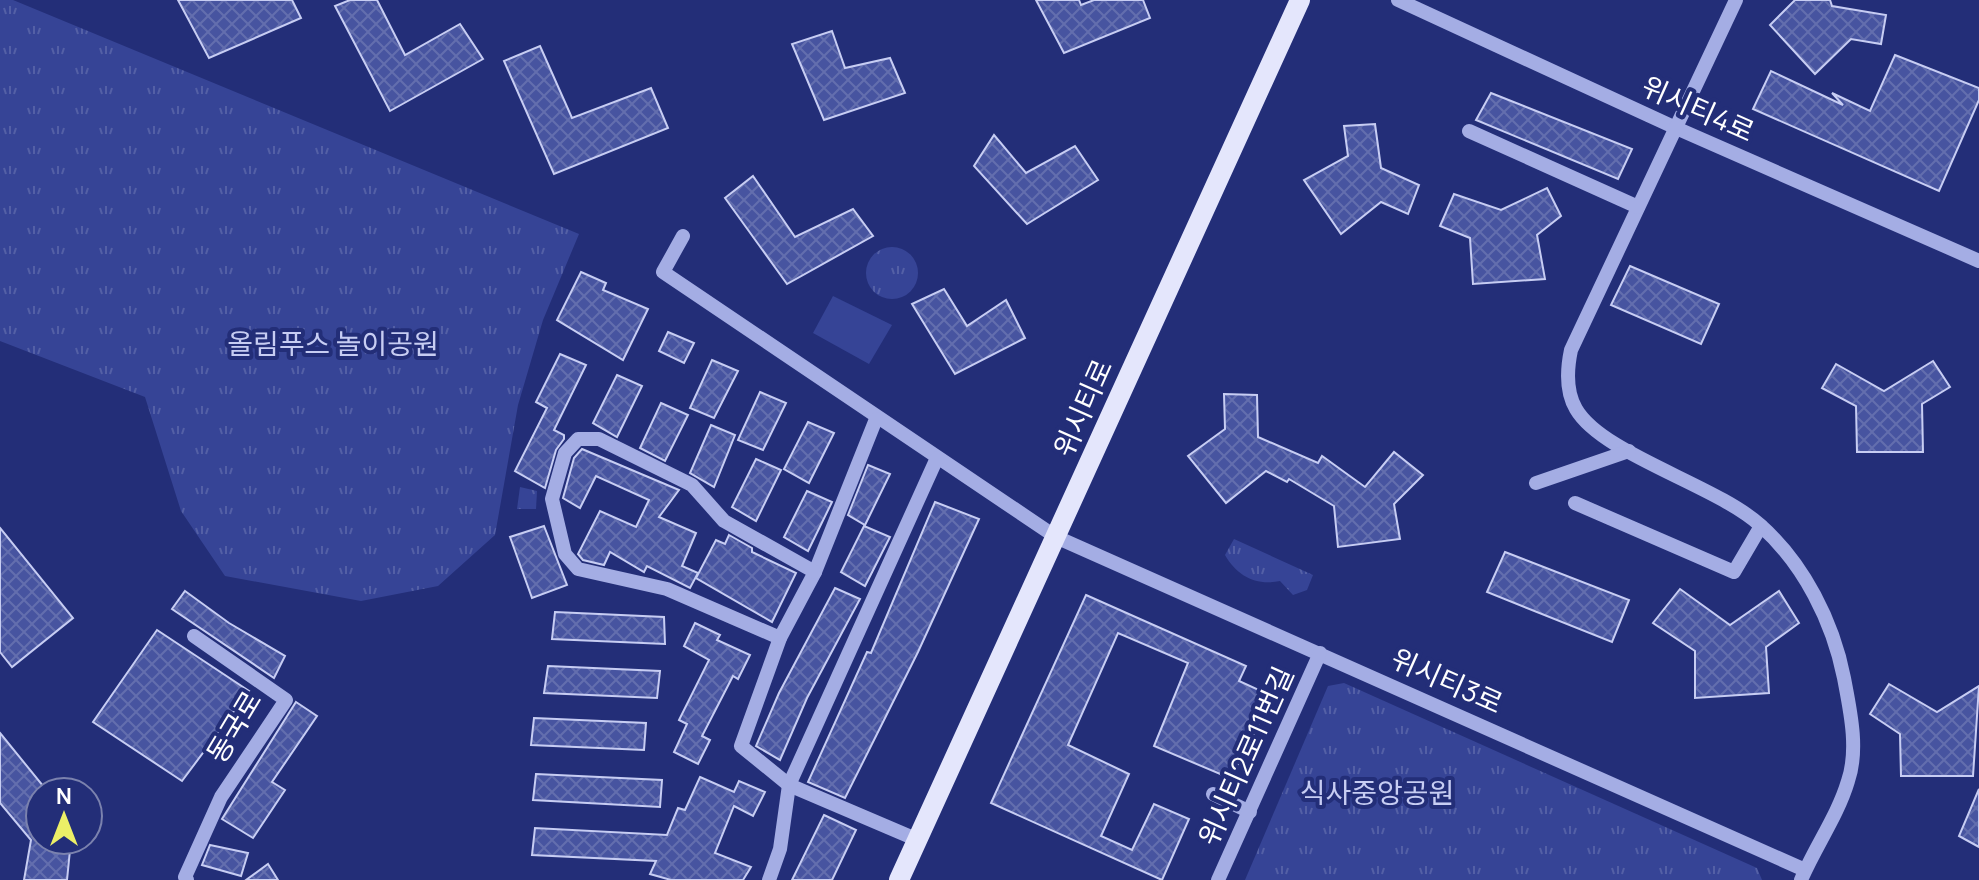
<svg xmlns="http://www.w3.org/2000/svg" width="1979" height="880" viewBox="0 0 1979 880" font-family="Manrope,'Noto Sans KR',sans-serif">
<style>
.grass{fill:url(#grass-tufts)}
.pitch{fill:#364496}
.building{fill:url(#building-cross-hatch);stroke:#c7cdf3;stroke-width:2}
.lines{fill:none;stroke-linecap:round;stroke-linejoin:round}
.minor{stroke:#a4ade4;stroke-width:14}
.major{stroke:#e4e6fc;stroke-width:20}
.labels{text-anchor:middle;stroke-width:8;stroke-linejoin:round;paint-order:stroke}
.street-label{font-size:28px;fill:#fff;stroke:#232e78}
.park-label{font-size:28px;fill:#c7cdf3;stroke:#232e78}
</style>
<defs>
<pattern id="grass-tufts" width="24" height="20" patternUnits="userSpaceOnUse" patternTransform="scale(2)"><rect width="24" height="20" fill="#364496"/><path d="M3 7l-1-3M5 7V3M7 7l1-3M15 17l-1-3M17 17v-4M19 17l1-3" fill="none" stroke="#5460a6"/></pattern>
<pattern id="building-cross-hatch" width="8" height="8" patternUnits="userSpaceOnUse" patternTransform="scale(2)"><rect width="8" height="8" fill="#4754a0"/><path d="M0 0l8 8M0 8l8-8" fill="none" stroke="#636eae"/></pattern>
</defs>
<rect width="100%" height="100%" fill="#232e78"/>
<g class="grass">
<path d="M0 0H13L579 234 543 320 518 405 495 535 438 586 361 601 225 576 181 511 145 397 0 341Z"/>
<circle cx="892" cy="273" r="26"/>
<path d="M520 487 537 491 536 509H517Z"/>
<path d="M1234 539 1313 575 1307 590 1293 595 1280 581C1256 586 1237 576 1225 555Z"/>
<path d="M1344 683 1757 868 1762 880H1245L1328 686Z"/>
</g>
<path class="pitch" d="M833 296 892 325 869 364 813 333Z"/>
<g class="building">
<path d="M178 0H292L301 18 209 58Z"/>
<path d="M350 0H377L405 55 460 24 483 59 390 111 335 6Z"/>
<path d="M1036 0H1079L1081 5 1094 0H1143L1150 18 1064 53Z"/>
<path d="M1795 0H1830L1832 6 1886 15 1881 44 1851 39 1815 74 1770 25Z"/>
<path d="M832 31 845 68 890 58 905 93 824 120 792 44Z"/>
<path d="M540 46 572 118 651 88 668 128 554 174 504 61Z"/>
<path d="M1895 55 1979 88V100L1939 191 1753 109 1771 71 1843 105 1832 93 1870 111Z"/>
<path d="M1491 93 1632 149 1618 179 1476 120Z"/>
<path d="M1375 124 1381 168 1419 185 1408 214 1381 202 1341 234 1304 180 1348 156 1344 126Z"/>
<path d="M994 135 1026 173 1075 146 1098 180 1027 224 974 166Z"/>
<path d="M753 176 795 237 853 209 873 236 787 284 725 198Z"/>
<path d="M1547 188 1561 216 1537 235 1545 279 1473 284 1470 238 1440 226 1454 194 1501 210Z"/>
<path d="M1630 266 1719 304 1701 344 1611 305Z"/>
<path d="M581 272 606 283 603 290 648 309 623 360 557 320Z"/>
<path d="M944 289 967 326 1006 300 1025 338 955 374 912 304Z"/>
<path d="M668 332 694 343 684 363 659 351Z"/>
<path d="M560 354 586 365 554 430 564 435V439L556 450 545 488 515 471 547 408 536 402Z"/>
<path d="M712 360 738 371 714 418 690 408Z"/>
<path d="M1933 361 1950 387 1922 404 1923 452H1857L1856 406 1822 388 1836 364 1884 391Z"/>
<path d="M617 375 642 386 617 437 593 423Z"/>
<path d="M760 392 786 403 763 450 738 440Z"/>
<path d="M1224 394 1257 395 1258 437 1318 463 1322 456 1365 487 1394 452 1423 475 1394 504 1400 539 1338 547 1334 506 1289 479 1287 482 1266 471 1226 503 1188 456 1225 429Z"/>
<path d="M661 403 688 415 665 461 640 448Z"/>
<path d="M808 422 834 433 809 483 784 469Z"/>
<path d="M711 425 735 435 714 487 690 473Z"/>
<path d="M582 449 679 490 659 517 696 533 682 566 698 573 690 588 647 566 644 572 610 552 604 565 583 560 578 554 600 511 636 527 649 500 596 476 580 508 563 498 574 458Z"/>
<path d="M756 459 781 470 756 521 732 507Z"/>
<path d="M868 465 890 474 865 525 848 515Z"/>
<path d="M807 491 832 502 808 551 784 537Z"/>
<path d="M935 502 979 519 918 652 845 798 808 782 867 652 871 653Z"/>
<path d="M544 526 567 585 532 598 510 537Z"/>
<path d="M864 526 890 537 865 586 841 572Z"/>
<path d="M0 528 73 618 12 667 0 652Z"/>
<path d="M729 535 752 548V552L796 573 772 622 696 578 716 540 725 544Z"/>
<path d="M1505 552 1629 600 1612 642 1487 592Z"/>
<path d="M835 588 860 599 807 698 780 760 756 746 779 693Z"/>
<path d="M1680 589 1730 625 1779 591 1799 623 1766 647 1769 693 1695 698V651L1653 623Z"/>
<path d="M185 591 229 623 285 656 274 678 172 609Z"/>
<path d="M1086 595 1246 666 1239 681 1272 696 1232 779 1154 746 1188 663 1118 633 1068 745 1129 774 1101 836 1132 850 1154 804 1189 819 1162 880 991 803Z"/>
<path d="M555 612 664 617 665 644 552 639Z"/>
<path d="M695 623 720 635 717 640 750 655 738 679 733 676 702 736 710 740 698 764 674 752 687 724 679 720 709 660 684 646Z"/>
<path d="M157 630 249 691 182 781 93 722Z"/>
<path d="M548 666 660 671 657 698 544 693Z"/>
<path d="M1889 684 1937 712 1979 686 1973 776H1901L1900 734 1870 714Z"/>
<path d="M296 702 317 716 272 782 285 790 253 838 222 819Z"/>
<path d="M534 718 646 723 644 750 531 745Z"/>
<path d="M0 733 48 792H40V840H71L67 880H24L31 840 0 803Z"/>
<path d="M536 774 662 780 660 807 533 800Z"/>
<path d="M700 777 734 792 739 781 765 792 753 816 734 806 715 853 751 867 743 880H671L650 874 656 861 532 855 535 828 667 835 678 808 685 810Z"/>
<path d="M1979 789V847L1959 836Z"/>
<path d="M824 815 856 830 832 880H792Z"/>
<path d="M210 845 248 853 241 876 202 865Z"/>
<path d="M268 864 278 880H246Z"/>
</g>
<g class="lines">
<g class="minor">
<path d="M1398 0 1676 128 1979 261"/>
<path d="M1736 0 1571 350C1567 369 1566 392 1576 409 1602 454 1716 485 1760 525 1804 564 1833 622 1844 678 1850 710 1859 749 1848 781 1838 815 1815 847 1801 880"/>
<path d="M1469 131 1638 207"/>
<path d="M683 236 663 272 1056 537 1805 870"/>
<path d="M876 419 815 572 780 638 741 746 789 785 918 840"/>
<path d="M1536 483 1629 451"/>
<path d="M1575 503 1734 572 1761 526"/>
<path d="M780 638 667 589 578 569 565 554 552 499 565 453 578 439H599L692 485 724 521 815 572"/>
<path d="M1213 794 1250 812"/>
<path d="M187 880 185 877 221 797 286 700 194 636"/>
<path d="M769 880 780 849 789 785 937 458"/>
<path d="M1218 880 1320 653"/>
</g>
<path class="major" d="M899 880 1300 0"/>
</g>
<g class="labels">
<g class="street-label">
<text transform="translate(1698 109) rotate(24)" y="10">위시티4로</text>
<text transform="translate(1083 408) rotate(-66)" y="10">위시티로</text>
<text transform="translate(1447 681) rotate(24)" y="10">위시티3로</text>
<text transform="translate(234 727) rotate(-59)" y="10">동국로</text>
<text transform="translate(1246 756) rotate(-66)" y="10">위시티2로11번길</text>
</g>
<g class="park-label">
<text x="333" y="354">올림푸스 놀이공원</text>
<text x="1377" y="803">식사중앙공원</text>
</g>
</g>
<g transform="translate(64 816)"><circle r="38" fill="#232e78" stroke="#7b82ae" stroke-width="2"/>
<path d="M0-6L14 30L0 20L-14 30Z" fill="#ecef67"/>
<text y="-12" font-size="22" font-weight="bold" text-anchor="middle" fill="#ffffff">N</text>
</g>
</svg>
